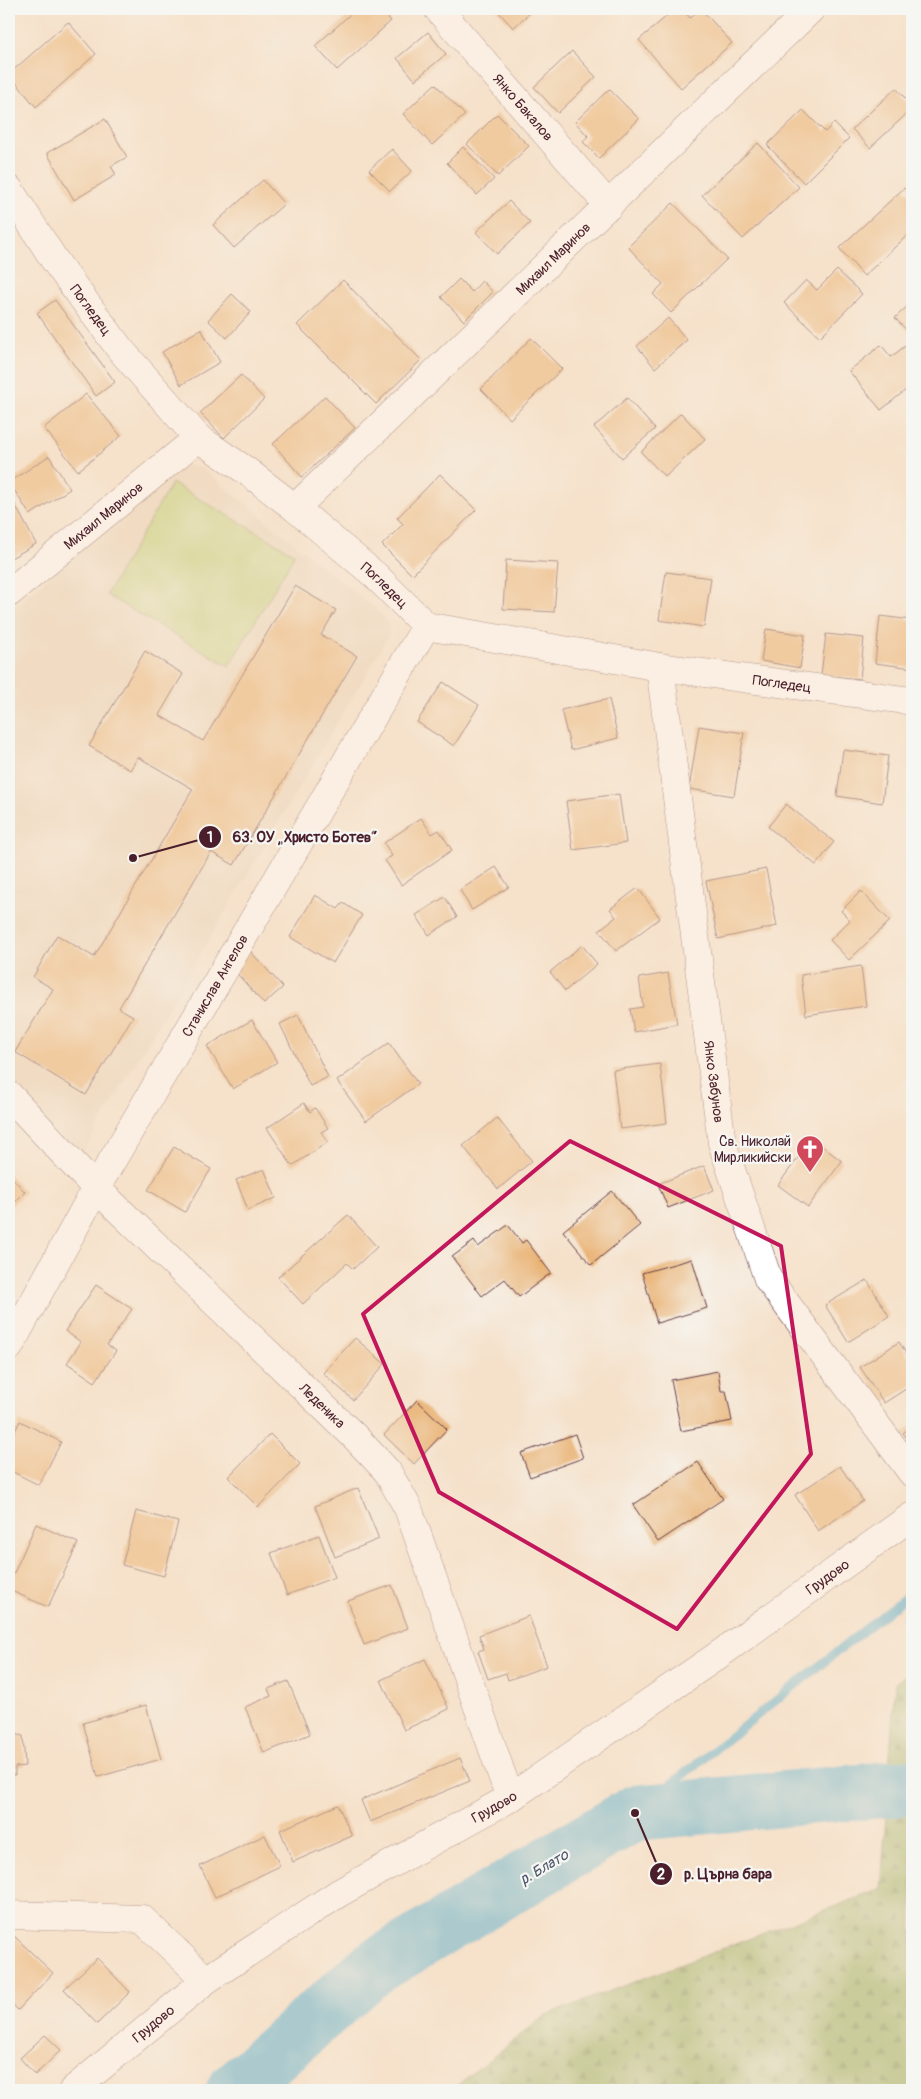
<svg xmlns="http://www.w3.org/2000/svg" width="921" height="2099" viewBox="0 0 921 2099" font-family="Pangolin,sans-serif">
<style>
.built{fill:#ead3b8}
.grass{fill:#becf72;stroke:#84774e}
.forest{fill:url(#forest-firs);stroke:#706848}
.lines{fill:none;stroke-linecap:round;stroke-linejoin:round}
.stream{stroke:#53aed1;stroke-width:9}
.river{stroke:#53aed1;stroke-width:56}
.building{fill:#e9af6d}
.minor-casing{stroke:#643c43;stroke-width:29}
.minor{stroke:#fff;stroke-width:28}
.marked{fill:none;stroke:#c2185b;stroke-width:4;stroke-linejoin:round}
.labels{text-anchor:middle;stroke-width:4.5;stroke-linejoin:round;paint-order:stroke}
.street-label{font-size:14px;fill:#4a1f2b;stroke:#f6f6f2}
.poi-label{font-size:14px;fill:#4a1f2b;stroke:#f6f6f2;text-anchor:end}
.water-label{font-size:15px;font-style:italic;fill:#4e586d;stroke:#f6f6f2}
.leader{fill:none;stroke:#4a1f2b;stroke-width:2}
.callout-dot{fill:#4a1f2b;stroke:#f6f6f2;stroke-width:2}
.mark-label{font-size:15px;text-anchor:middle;font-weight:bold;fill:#fff}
.callout-label{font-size:15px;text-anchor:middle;font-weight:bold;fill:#4a1f2b;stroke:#f6f6f2;stroke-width:4.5;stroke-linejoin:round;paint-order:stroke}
</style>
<defs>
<pattern id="forest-firs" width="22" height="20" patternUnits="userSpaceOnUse" patternTransform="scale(1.25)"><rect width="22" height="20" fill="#96b264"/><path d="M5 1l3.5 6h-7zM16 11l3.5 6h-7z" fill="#7c9053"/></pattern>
</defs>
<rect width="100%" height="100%" fill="#f6f6f2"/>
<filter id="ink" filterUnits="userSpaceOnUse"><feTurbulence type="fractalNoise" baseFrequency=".02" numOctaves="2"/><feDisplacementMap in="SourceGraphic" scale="10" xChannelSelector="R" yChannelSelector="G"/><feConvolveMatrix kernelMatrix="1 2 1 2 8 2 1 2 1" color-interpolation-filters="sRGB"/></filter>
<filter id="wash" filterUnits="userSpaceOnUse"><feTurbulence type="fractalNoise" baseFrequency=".0096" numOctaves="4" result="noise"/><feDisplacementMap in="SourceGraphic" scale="20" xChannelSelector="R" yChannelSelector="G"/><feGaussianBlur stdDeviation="1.12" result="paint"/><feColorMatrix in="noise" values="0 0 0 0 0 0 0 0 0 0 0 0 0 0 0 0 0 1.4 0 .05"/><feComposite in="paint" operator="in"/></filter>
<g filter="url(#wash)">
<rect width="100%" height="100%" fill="#f5e1ca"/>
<path class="built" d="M186 466 200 467 381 614 388 624V637L79 1159 9 1079V610L175 472Z"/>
<path class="grass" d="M172 483 295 554 229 666 106 595Z"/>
<path class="forest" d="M912 1671V2090H451L546 2015 881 1889 895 1683Z"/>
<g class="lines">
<path class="stream" d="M635 1813 912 1592"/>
<path class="river" d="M234 2090 372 1969 635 1813 912 1787"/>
</g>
<g id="blocks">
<g class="building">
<path d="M356 9H380L391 21 337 70 315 46Z"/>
<path d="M496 9H534L513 28Z"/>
<path d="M675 9H682L690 18 701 9 732 43 681 88 639 40Z"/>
<path d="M68 22 96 54 36 107 9 74Z"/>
<path d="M428 32 446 54 415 80 397 58Z"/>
<path d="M572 51 596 77 558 113 534 87Z"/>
<path d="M435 84 465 115 432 145 403 114Z"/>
<path d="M896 88 912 106V109L870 148 852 129Z"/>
<path d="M609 89 639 119 599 158 583 142 588 136 575 122Z"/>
<path d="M803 110 825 132 834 123 849 138 804 183 767 145Z"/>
<path d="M497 114 529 146 498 176 467 144Z"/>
<path d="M105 119 127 157 111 166 116 175 74 200 47 153Z"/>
<path d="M758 143 799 187 743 239 702 195Z"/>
<path d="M463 147 494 179 477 195 447 163Z"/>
<path d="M392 149 412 171 390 191 369 170Z"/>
<path d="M263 180 284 204 234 248 213 225Z"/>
<path d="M904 188 912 197V231L864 276 839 248Z"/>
<path d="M509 201 530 223 497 254 476 232Z"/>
<path d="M673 203 727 259 671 313 653 294 663 284 628 247Z"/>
<path d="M837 270 862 294 820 337 784 303 806 280 817 290Z"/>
<path d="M459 279 472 292 482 281 493 292 464 321 441 297Z"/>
<path d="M343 280 421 360 376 404 297 325Z"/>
<path d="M232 294 251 312 227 338 208 320Z"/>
<path d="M55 300 115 382 96 396 37 313Z"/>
<path d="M912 302V336L895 318Z"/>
<path d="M668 318 687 340 655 368 637 346Z"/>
<path d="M201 329 220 362 181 385 162 352Z"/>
<path d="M531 338 562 369 510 419 481 389Z"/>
<path d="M909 343 912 347V385L881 410 849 371 881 345 891 357Z"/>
<path d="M241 375 264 399 224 438 200 413Z"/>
<path d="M86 394 121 436 78 471 44 428Z"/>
<path d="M325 396 355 428 302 477 273 444Z"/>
<path d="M627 398 655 429 622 458 594 427Z"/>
<path d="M681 413 705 439 665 477 641 452Z"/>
<path d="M49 456 70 489 30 515 9 482Z"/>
<path d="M440 474 476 510 412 575 382 545 403 524 397 518Z"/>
<path d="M11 497 36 544 9 559V498Z"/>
<path d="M506 560 558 563 554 612 503 609Z"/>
<path d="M666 572 711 578 704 627 659 620Z"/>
<path d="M295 586 336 610 321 635 357 656 234 865 211 852 119 1008 133 1016 86 1095 15 1052 53 989 33 977 57 935 94 957 193 789 138 757 130 770 89 746 145 651 183 674 159 715 203 741Z"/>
<path d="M880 616 912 620V668L875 663Z"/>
<path d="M766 629 805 635 800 668 761 661Z"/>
<path d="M826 634 864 638 860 679 821 675Z"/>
<path d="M443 682 479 705 454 746 417 722Z"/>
<path d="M609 699 618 738 571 750 561 710Z"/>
<path d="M699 726 744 733 734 796 689 789Z"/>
<path d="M843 750 888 756 882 803 837 796Z"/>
<path d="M619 794 626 843 573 850 566 801Z"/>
<path d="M786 804 834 842 816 865 768 827Z"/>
<path d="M421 818 432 834 439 830 452 850 401 885 385 860 392 856 384 843Z"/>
<path d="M496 867 509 887 472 910 460 890Z"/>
<path d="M766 869 777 926 718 939 706 881Z"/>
<path d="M638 888 660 918 616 951 599 930 616 917 610 909Z"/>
<path d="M861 891 890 921 849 960 830 940 850 920 841 911Z"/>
<path d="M315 895 338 909 343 903 362 915 333 963 290 937Z"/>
<path d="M445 897 457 917 429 935 416 915Z"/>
<path d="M582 945 597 964 565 991 550 972Z"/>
<path d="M250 951 283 987 264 1004 232 968Z"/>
<path d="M861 966 866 1006 806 1015 801 975Z"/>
<path d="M668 973 677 1024 634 1032 630 1009 643 1007 639 978Z"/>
<path d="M298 1015 328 1077 310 1086 280 1024Z"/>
<path d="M252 1020 277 1062 233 1089 207 1046Z"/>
<path d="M389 1043 418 1084 366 1121 337 1081Z"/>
<path d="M660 1064 667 1123 620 1129 613 1070Z"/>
<path d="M304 1103 310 1112 315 1108 328 1128 321 1132 328 1142 292 1166 267 1128Z"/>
<path d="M497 1118 532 1161 498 1189 463 1146Z"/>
<path d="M812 1139 842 1161 808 1207 778 1185Z"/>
<path d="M174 1147 211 1169 185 1212 148 1190Z"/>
<path d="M704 1166 714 1190 668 1208 658 1184Z"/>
<path d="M264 1169 276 1198 248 1210 236 1180Z"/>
<path d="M9 1174 25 1192 9 1208Z"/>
<path d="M612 1191 640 1225 591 1265 563 1231Z"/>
<path d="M348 1215 377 1247 353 1269 347 1263 303 1304 278 1277Z"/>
<path d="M508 1225 522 1243 526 1240 551 1273 519 1297 505 1279 482 1296 452 1257 474 1241 478 1247Z"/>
<path d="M692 1259 707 1308 657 1323 642 1273Z"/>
<path d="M867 1280 889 1316 848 1342 825 1305Z"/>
<path d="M96 1285 132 1309 107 1345 116 1351 95 1382 67 1363 81 1342 65 1331Z"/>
<path d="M355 1338 385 1364 353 1400 323 1373Z"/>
<path d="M899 1342 912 1363V1385L884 1403 860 1367Z"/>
<path d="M718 1371 721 1391H726L732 1421 681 1431 671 1380Z"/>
<path d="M417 1400 447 1429 414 1464 384 1435Z"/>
<path d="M20 1421 61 1442 39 1485 9 1470V1443Z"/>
<path d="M912 1426V1445L903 1433Z"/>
<path d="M270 1434 300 1464 258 1507 228 1477Z"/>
<path d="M575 1434 583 1458 530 1477 521 1453Z"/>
<path d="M698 1462 723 1499 658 1542 633 1505Z"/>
<path d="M840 1466 863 1501 818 1531 795 1495Z"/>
<path d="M358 1488 379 1539 335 1557 315 1506Z"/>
<path d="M136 1511 178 1522 164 1576 122 1565Z"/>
<path d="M36 1524 78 1543 48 1607 9 1590V1584Z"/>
<path d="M319 1535 335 1577 287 1595 271 1553Z"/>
<path d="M392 1585 408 1628 364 1645 348 1601Z"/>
<path d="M529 1616 547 1666 508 1680 506 1673 488 1679 478 1651 484 1649 479 1635Z"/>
<path d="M425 1659 449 1709 404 1730 381 1680Z"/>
<path d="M288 1681 310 1734 264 1753 245 1707 271 1696 268 1689Z"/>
<path d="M146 1705 161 1759 98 1777 83 1723Z"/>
<path d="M9 1712H13L15 1734 23 1736 25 1766 15 1767V1775H9Z"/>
<path d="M460 1758 470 1781 370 1822 361 1800Z"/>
<path d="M338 1805 352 1836 293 1862 280 1830Z"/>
<path d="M265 1835 280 1866 215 1897 200 1866Z"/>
<path d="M13 1935 53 1973 18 2010 9 2001V1940Z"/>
<path d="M97 1958 130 1992 97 2024 64 1989Z"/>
<path d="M45 2035 61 2050 35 2075 20 2058Z"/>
</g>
</g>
</g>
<g filter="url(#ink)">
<use href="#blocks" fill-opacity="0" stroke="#643c43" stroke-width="1"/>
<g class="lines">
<g class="minor-casing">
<g id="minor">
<path id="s1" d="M438 9 609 206"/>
<path id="s2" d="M9 189 55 261 120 349 198 438 248 472 295 508 376 576 426 626 660 667 912 701"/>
<path id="s3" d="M295 508 811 9"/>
<path id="s4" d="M9 593 198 438"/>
<path id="s5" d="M660 667 722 1143 768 1279 912 1473"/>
<path id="s6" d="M9 1095 96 1188 355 1437 387 1471 408 1508 510 1798"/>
<path id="s7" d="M9 1347 96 1188 426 626"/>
<path d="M9 1915 142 1919 206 1980"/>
<path id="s8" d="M73 2090 206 1980 339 1893 510 1798 717 1656 912 1516"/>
</g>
</g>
<use href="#minor" class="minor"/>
</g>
</g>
<path d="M0 0H921V2099H0ZM570 1141 781 1246 811 1454 677 1629 439 1492 363 1314Z" fill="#f5e1ca" fill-opacity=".55" fill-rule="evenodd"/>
<path class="marked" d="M570 1141 781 1246 811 1454 677 1629 439 1492 363 1314Z"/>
<defs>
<g id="church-pin" transform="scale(1.4375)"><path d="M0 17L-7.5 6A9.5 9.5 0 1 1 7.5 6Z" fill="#d1495b" stroke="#f6f6f2"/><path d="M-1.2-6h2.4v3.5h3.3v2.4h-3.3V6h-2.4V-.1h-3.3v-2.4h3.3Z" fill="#fff"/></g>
</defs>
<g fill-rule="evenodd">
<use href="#church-pin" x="810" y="1149"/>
</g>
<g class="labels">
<g class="street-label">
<text dy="5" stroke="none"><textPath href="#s1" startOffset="130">Янко Бакалов</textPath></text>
<text dy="5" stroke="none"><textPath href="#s3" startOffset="359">Михаил Маринов</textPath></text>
<text dy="5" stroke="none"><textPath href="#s2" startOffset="146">Погледец</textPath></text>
<text dy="5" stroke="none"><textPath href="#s4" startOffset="122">Михаил Маринов</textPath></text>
<text dy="5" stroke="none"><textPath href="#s2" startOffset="551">Погледец</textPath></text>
<text dy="5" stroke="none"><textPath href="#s2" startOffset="970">Погледец</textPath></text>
<text dy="5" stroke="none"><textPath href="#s7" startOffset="416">Станислав Ангелов</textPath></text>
<text dy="5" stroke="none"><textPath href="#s5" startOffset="418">Янко Забунов</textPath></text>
<text dy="5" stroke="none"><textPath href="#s6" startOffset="441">Леденика</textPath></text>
<text dy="5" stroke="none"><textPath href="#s8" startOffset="914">Грудово</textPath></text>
<text dy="5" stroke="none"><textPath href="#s8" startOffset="509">Грудово</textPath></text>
<text dy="5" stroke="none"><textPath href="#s8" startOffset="104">Грудово</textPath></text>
</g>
<g class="poi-label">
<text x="791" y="1146">Св. Николай<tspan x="791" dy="16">Мирликийски</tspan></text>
</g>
<g class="water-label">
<text transform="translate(544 1867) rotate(-31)" y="5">р. Блато</text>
</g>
</g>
<path class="leader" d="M133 858L210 837M635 1813L661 1874"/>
<g class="callout-dot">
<circle cx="133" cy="858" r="5"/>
<circle cx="635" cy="1813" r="5"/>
<circle cx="210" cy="837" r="12"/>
<circle cx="661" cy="1874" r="12"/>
</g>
<g class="mark-label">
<text x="210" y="842">1</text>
<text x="661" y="1879">2</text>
</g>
<g class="callout-label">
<text x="305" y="842">63. ОУ „Христо Ботев“</text>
<text x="728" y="1879">р. Църна бара</text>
</g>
<rect width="921" height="2099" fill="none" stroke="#f6f6f2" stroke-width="30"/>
</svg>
